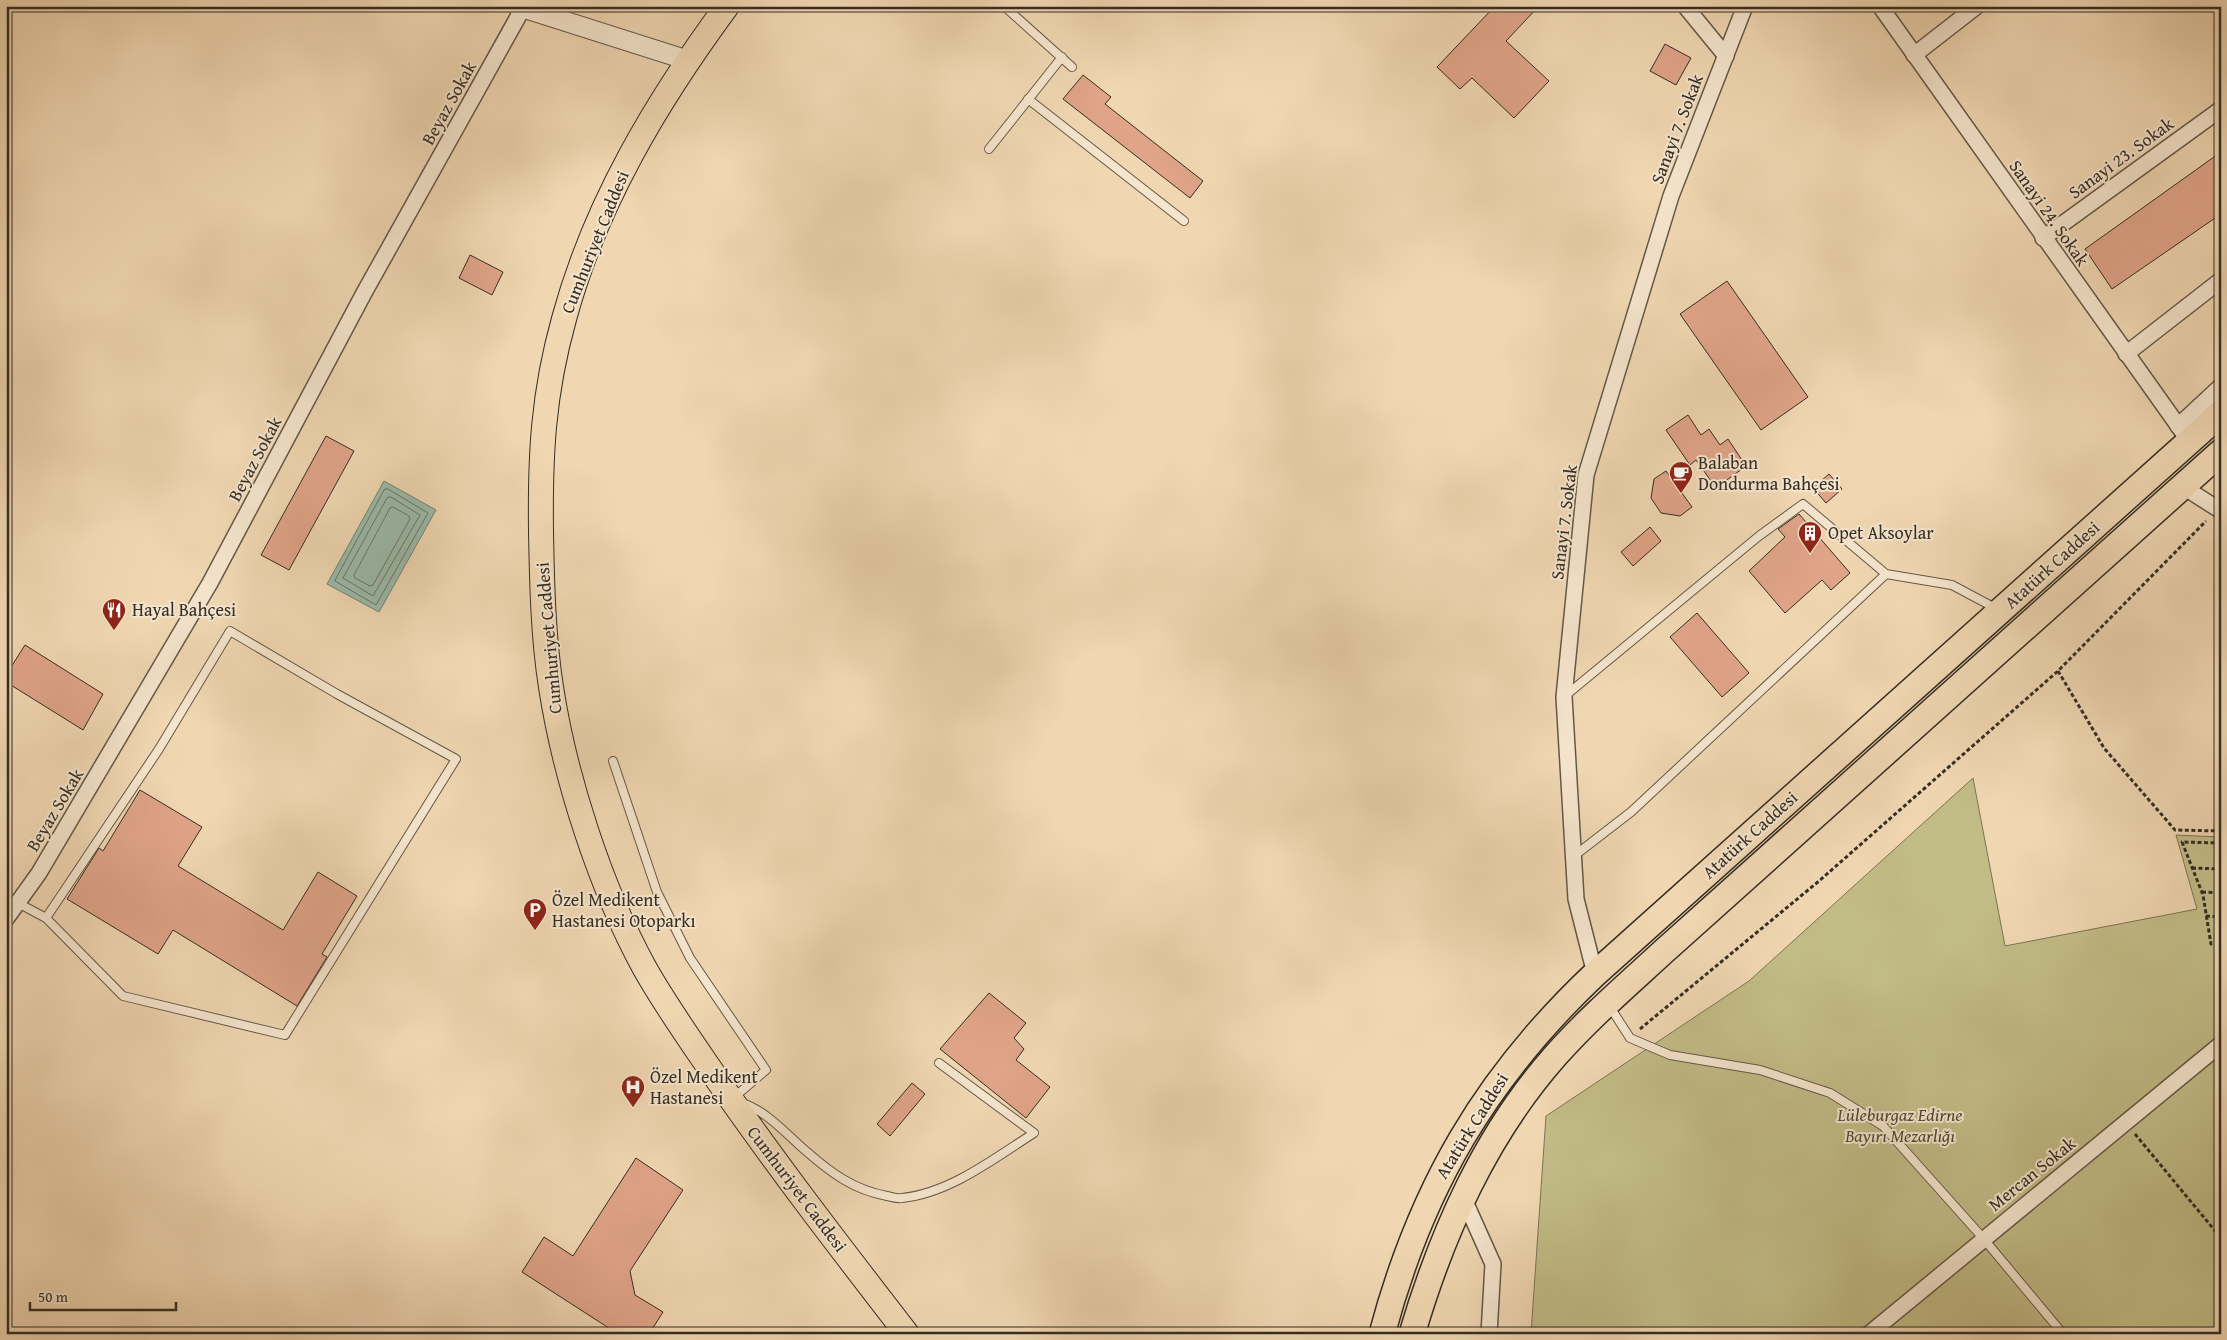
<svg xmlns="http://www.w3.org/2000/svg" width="2227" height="1340" viewBox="0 0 2227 1340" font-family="'Gentium Book Plus',serif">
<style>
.green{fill:#c2bc87;stroke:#7c7456}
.water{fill:#9abaaa;stroke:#728274}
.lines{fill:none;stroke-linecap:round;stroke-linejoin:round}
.shore{stroke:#687467;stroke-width:1}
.building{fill:#e0a489;stroke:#352d24}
.service-casing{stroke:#645848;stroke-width:10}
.minor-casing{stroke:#645848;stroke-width:18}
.tertiary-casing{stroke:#645848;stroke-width:21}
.primary-casing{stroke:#352d24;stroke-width:26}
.trunk-casing{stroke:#352d24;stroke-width:28}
.path{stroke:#352d24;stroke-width:3;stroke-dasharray:4 2.5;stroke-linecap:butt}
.service{stroke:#f5e5cd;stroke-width:8}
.minor{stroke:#f5e5cd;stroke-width:15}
.tertiary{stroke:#f5e5cd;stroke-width:19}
.primary{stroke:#f0d7b2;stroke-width:24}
.trunk{stroke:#f0d7b2;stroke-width:25}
.labels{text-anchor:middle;stroke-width:4;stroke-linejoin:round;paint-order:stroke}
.street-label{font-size:18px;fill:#352d24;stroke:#f5e5cd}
.poi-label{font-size:18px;fill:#352d24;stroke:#f5e5cd;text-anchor:start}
.park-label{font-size:18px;font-style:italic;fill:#514a38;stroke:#f5e5cd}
</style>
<rect width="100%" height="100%" fill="#f0d7b2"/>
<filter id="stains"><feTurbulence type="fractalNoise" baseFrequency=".004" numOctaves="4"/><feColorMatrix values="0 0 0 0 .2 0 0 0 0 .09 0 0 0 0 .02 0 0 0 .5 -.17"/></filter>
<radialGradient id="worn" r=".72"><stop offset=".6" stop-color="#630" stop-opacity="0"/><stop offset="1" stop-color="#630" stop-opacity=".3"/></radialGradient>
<path class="green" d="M1973 778 2005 946 2197 909 2176 835 2221 837V1334H1531L1546 1116 1749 981Z"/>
<path class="water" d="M384 481 436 510 379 612 327 584Z"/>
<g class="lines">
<g class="shore">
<path d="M385 489H388L428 513 376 605 335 581Z"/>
<path d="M391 497 420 515 373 596 343 578 387 498Z"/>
<path d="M393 507 409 516 410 519 373 585 370 586 355 578 354 575 390 508Z"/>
</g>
</g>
<g class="building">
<path d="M1495 6H1539L1506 41 1549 81 1514 118 1472 78 1460 89 1437 67Z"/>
<path d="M1665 44 1691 58 1676 85 1650 71Z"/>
<path d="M1083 75 1111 97 1105 104 1203 181 1190 198 1063 99Z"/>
<path d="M2221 152V214L2112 289 2085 249Z"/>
<path d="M470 255 503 272 492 295 459 278Z"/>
<path d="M1727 281 1808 397 1761 430 1680 314Z"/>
<path d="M1688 415 1701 435 1709 429 1720 445 1728 439 1746 466 1716 488 1696 460 1690 465 1666 430Z"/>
<path d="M326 436 354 451 289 570 261 555Z"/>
<path d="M1666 471 1692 507 1680 516 1661 513 1651 498 1654 479Z"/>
<path d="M1829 474 1842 489 1826 503 1813 488Z"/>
<path d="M1799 514 1850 573 1831 590 1822 580 1785 613 1749 571 1785 537 1778 529Z"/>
<path d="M1650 527 1661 541 1633 566 1621 552Z"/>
<path d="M1697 613 1749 673 1722 697 1670 637Z"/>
<path d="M25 645 103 694 83 730 6 682V675Z"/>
<path d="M140 790 202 827 178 866 283 930 318 872 357 896 322 954 327 957 297 1006 173 930 158 954 67 899 99 848 103 851Z"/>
<path d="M989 993 1026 1023 1014 1038 1024 1049 1016 1060 1050 1087 1026 1118 940 1049Z"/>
<path d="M912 1083 925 1094 890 1136 877 1124Z"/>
<path d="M636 1158 683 1190 630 1271 635 1295 663 1312 649 1334H618L522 1272 544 1237 573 1256Z"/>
</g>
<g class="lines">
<g class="service-casing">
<g id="service">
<path d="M1004 6 1072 67"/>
<path d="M1028 99 1184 221"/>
<path d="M989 149 1062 57"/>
<path d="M1565 696 1759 536 1803 504 1886 574"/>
<path d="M613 761 657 892 690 958 766 1070 732 1099"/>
<path d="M1574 856 1631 812 1886 574 1952 585 1997 609"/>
<path d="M18 903 46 918 159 749 230 631 337 694 456 759 285 1035 123 996 46 918"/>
<path d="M1610 1007 1630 1038 1670 1055 1760 1070 1830 1093 1883 1126 1983 1238 2063 1334"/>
<path d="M742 1103C767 1111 787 1135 806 1151 831 1173 854 1190 887 1196 892 1197 898 1199 902 1198 950 1193 995 1158 1034 1133L939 1063"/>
</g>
</g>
<g class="minor-casing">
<g id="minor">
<path d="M1685 6 1726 56"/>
<path d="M1880 6 2189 441"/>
<path d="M1914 55 1977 6"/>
<path d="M2043 238 2221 109"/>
<path d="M2126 354 2221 280"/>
<path d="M2178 426 2221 386"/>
<path d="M2182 486 2218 509 2221 508"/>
<path d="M6 919 39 873 210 583 364 293 523 8"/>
<path d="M1595 974 1576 899 1564 697 1586 475 1671 196 1745 6"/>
<path d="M1463 1197 1493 1264 1489 1334"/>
<path d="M1869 1334 2221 1044"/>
</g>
</g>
<g class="tertiary-casing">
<path id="tertiary" d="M517 6 687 60"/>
</g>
<g class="primary-casing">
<path id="primary" d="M727 6C657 101 595 204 564 319 543 394 540 455 541 532 542 584 543 636 551 687 565 778 600 886 644 967 663 1001 686 1034 708 1066 771 1158 839 1246 907 1334"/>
</g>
<g class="trunk-casing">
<g id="trunk">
<path d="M1382 1334C1421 1188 1485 1078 1595 974L2221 413"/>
<path d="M1412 1334C1442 1233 1485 1135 1556 1055 1589 1018 1626 986 1663 952L2221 452"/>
</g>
</g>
<g class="path">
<path d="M2058 671 2104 748 2175 830 2221 831"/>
<path d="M2221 843 2182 842 2203 895 2211 944H2221"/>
<path d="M2192 868 2221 869"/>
<path d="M2202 892 2221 893"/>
<path d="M2206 916 2221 917"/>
<path d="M1640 1029 1819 881 2058 671 2206 521"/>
<path d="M2135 1134 2221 1238"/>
</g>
<use href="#service" class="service"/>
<use href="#minor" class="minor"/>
<use href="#tertiary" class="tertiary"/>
<use href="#primary" class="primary"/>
<use href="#trunk" class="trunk"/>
</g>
<defs>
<g id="cafe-pin" transform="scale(1.25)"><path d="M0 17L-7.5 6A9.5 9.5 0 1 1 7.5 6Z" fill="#8f2418" stroke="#f5e5cd"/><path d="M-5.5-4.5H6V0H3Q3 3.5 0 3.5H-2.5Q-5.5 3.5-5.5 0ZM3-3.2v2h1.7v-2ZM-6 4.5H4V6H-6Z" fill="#fff"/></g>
<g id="building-pin" transform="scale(1.25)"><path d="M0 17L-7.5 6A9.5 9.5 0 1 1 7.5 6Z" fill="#8f2418" stroke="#f5e5cd"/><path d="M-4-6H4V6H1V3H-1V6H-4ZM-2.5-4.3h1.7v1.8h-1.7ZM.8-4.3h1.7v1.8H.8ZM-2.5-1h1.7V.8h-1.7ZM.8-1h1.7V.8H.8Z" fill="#fff"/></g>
<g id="restaurant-pin" transform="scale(1.25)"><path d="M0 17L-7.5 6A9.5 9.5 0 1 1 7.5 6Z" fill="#8f2418" stroke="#f5e5cd"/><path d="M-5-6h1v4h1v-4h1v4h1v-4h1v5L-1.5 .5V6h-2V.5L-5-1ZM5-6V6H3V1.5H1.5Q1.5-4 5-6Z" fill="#fff"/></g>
<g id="parking-pin" transform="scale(1.25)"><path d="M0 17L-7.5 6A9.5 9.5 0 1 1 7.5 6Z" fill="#8f2418" stroke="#f5e5cd"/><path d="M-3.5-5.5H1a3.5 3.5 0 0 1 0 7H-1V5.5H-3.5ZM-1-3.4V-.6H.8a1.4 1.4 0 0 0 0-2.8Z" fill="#fff"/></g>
<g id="hospital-pin" transform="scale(1.25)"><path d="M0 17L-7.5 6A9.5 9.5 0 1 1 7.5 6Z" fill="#8f2418" stroke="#f5e5cd"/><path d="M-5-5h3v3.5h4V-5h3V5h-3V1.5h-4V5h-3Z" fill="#fff"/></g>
</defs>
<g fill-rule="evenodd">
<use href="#cafe-pin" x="1681" y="473"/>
<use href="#building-pin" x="1810" y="533"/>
<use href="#restaurant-pin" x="114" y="610"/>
<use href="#parking-pin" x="535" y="910"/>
<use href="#hospital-pin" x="633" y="1087"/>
</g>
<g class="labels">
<g class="street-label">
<text transform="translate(449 103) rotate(-61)" y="6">Beyaz Sokak</text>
<text transform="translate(1677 129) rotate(-69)" y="6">Sanayi 7. Sokak</text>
<text transform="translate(2121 158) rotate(-36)" y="6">Sanayi 23. Sokak</text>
<text transform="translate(2049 213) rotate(55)" y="6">Sanayi 24. Sokak</text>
<text transform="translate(595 242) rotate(-68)" y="6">Cumhuriyet Caddesi</text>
<text transform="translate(255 459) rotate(-62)" y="6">Beyaz Sokak</text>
<text transform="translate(1564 522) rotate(-83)" y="6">Sanayi 7. Sokak</text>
<text transform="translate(2052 565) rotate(-42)" y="6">Atatürk Caddesi</text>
<text transform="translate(549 638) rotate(-95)" y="6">Cumhuriyet Caddesi</text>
<text transform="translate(55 810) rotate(-59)" y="6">Beyaz Sokak</text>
<text transform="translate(1750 835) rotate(-42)" y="6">Atatürk Caddesi</text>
<text transform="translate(1472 1126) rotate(-58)" y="6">Atatürk Caddesi</text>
<text transform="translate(2032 1174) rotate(-39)" y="6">Mercan Sokak</text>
<text transform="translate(797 1189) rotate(53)" y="6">Cumhuriyet Caddesi</text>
</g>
<g class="poi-label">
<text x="1698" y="469">Balaban<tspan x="1698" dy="21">Dondurma Bahçesi</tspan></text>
<text x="1828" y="539">Opet Aksoylar</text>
<text x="132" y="616">Hayal Bahçesi</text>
<text x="552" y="906">Özel Medikent<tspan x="552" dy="21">Hastanesi Otoparkı</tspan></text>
<text x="650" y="1083">Özel Medikent<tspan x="650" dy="21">Hastanesi</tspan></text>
</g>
<g class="park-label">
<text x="1900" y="1121">Lüleburgaz Edirne<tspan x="1900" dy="21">Bayırı Mezarlığı</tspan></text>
</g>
</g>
<rect width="2227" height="1340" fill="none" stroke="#f0d7b2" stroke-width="25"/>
<rect x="8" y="8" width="2212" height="1325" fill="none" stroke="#352d24" stroke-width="2.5"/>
<rect x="12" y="12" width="2202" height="1315" fill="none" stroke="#352d24"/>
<path d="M30 1302v8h146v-8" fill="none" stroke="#352d24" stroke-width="2.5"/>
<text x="38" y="1302" font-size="15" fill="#352d24" stroke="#f5e5cd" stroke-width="4" paint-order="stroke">50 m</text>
<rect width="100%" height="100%" filter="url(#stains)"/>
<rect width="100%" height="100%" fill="url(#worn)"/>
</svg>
